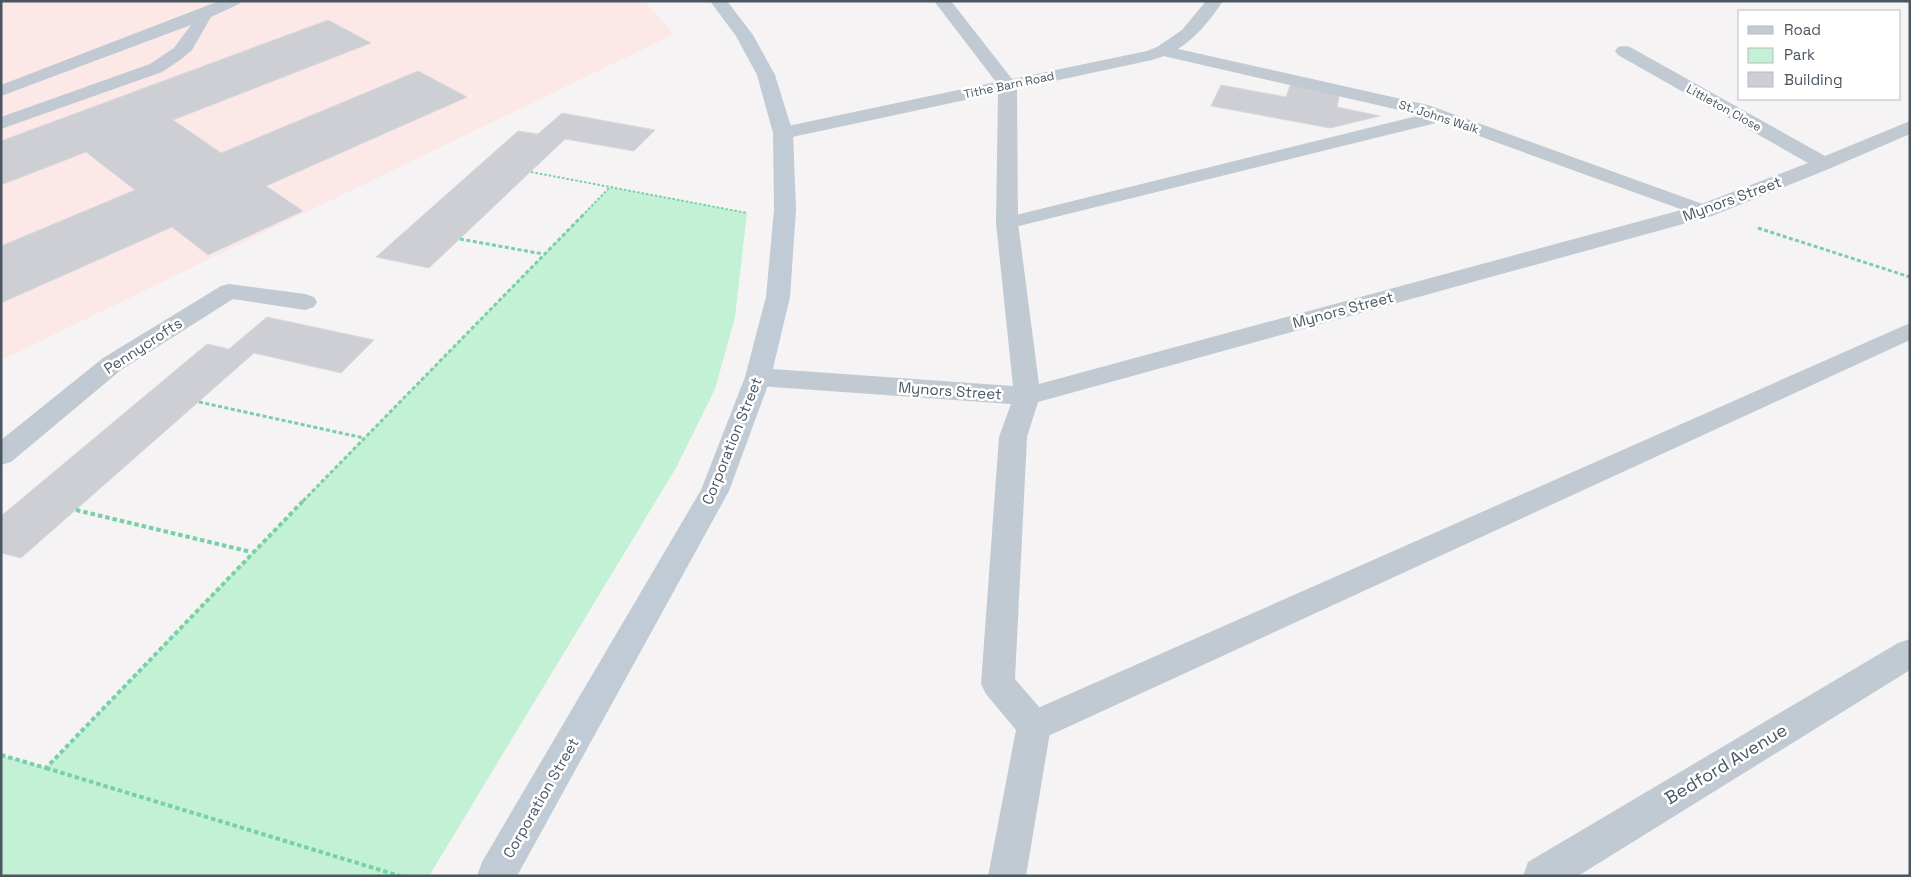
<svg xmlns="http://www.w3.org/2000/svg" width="1911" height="877" viewBox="0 0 1911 877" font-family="'Space Grotesk',sans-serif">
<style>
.medical{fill:#fce8e6}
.green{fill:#c3f1d5}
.building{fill:#cdcfd5;stroke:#d7d9de}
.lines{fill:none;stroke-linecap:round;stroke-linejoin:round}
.path-far2{stroke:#7ad0a6;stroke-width:2;stroke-dasharray:2.5 2;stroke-linecap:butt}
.path-far1{stroke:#7ad0a6;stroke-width:3;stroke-dasharray:4 2.5;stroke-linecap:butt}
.path{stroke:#7ad0a6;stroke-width:4;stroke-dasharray:4.5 3;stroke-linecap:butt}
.lane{fill:#c1cad2;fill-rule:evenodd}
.street{fill:#c1cad2;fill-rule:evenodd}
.secondary{fill:#c1cbd6;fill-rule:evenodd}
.labels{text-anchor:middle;stroke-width:5;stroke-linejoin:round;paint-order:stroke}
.far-street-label{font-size:12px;fill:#4a5661;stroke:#fff}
.street-label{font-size:15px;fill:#4a5661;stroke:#fff}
.near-street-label{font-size:18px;fill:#4a5661;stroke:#fff}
</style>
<rect width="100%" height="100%" fill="#f5f3f3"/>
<path class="medical" d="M1 1H644L674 34 1 360Z"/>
<path class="green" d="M610 187 747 213 735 317 715 389 677 466 429 876H1V755L46 768 252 553Z"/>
<g class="building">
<path d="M328 20 371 43 173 120 221 153 418 71 467 97 266 186 303 211 208 255 172 227 1 303V246L135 190 86 152 1 185V141Z"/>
<path d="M1291 83 1340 92 1337 107 1380 116 1330 128 1211 106 1221 85 1286 97Z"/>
<path d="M562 113 655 130 634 151 565 139 429 268 376 257 518 131 538 134Z"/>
<path d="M267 317 374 340 341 373 254 353 21 558 1 553V516L207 344 229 349Z"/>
</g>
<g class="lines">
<g class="path-far2">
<path d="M531 172 747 213"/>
<path d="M582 216 610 187"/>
</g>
<g class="path-far1">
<path d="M1758 228 1910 277"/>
<path d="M460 239 543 254"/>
<path d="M199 402 364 438"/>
<path d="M303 501 583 215"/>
</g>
<g class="path">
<path d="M76 510 251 552"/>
<path d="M1 755 46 768 304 500"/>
<path d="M46 768 400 876"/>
</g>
<g class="lane">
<path d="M219 1H241L239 4 211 17 192 50 180 60 162 72 1 129V117L150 64 174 48 191 25 1 96V85Z"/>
<path d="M1165 46 1428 105 1711 207 1714 211 1711 215 1704 217 1697 215 1440 122 1007 229 1000 227 996 223 1000 219 1421 115 1159 55 1156 51 1159 47Z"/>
<path d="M1910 323V340L1046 737 1034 741 1022 737 1017 726 1022 715Z"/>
</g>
<g class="street">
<path d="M934 1H951L1012 79 1147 51 1157 47 1182 30 1206 1H1223C1205 28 1184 52 1152 60L1017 89 1018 223 1039 384 1696 206 1808 163 1618 55 1615 51 1618 47 1624 46 1630 47 1825 156 1910 121V134L1831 168 1712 216 1038 402 1027 437 1015 679 1046 715 1051 726 1026 876H988L1016 730 986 694 981 684 999 437 1011 404 758 386 749 383 745 377 749 371 758 368 1013 386 996 223 998 93 783 139 776 137 773 133 776 129 783 127 996 82Z"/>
<path d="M229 284 305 294 314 297 317 302 314 307 305 310 233 299 121 370 11 462 1 465V440L103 358 221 286Z"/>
<path d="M1910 639V670L1578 876H1523L1528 862 1898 643Z"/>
</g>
<path class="secondary" d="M710 1H727L753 35 775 75 793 133 796 210 790 297 771 377 729 491 517 876H477L482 862 701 490 745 377 766 297 774 210 773 133 757 75 736 36Z"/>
</g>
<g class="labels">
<g class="far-street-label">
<text transform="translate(1009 85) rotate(-12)" y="4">Tithe Barn Road</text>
<text transform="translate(1724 108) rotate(29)" y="4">Littleton Close</text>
<text transform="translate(1439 117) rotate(18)" y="4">St. Johns Walk</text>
</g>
<g class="street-label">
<text transform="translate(1732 199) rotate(-20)" y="5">Mynors Street</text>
<text transform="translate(1343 310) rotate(-15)" y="5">Mynors Street</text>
<text transform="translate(143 346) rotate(-33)" y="5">Pennycrofts</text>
<text transform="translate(950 391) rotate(4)" y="5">Mynors Street</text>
<text transform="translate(732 441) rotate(-68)" y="5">Corporation Street</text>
<text transform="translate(541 798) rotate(-60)" y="5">Corporation Street</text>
</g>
<g class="near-street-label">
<text transform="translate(1726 764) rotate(-31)" y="6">Bedford Avenue</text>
</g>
</g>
<rect width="1911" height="877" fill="none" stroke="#4a5661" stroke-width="5"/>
<rect x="1738" y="10" width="162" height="90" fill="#ffffff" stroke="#b7bbc0"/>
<rect x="1748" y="26" width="25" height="8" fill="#c1cbd6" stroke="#b7bbc0"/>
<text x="1784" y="35" font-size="15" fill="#4a5661">Road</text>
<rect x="1748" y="48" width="25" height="15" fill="#c3f1d5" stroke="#b7bbc0"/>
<text x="1784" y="60" font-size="15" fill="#4a5661">Park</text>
<rect x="1748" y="72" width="25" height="15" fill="#cdcfd5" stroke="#b7bbc0"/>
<text x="1784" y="85" font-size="15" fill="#4a5661">Building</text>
</svg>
